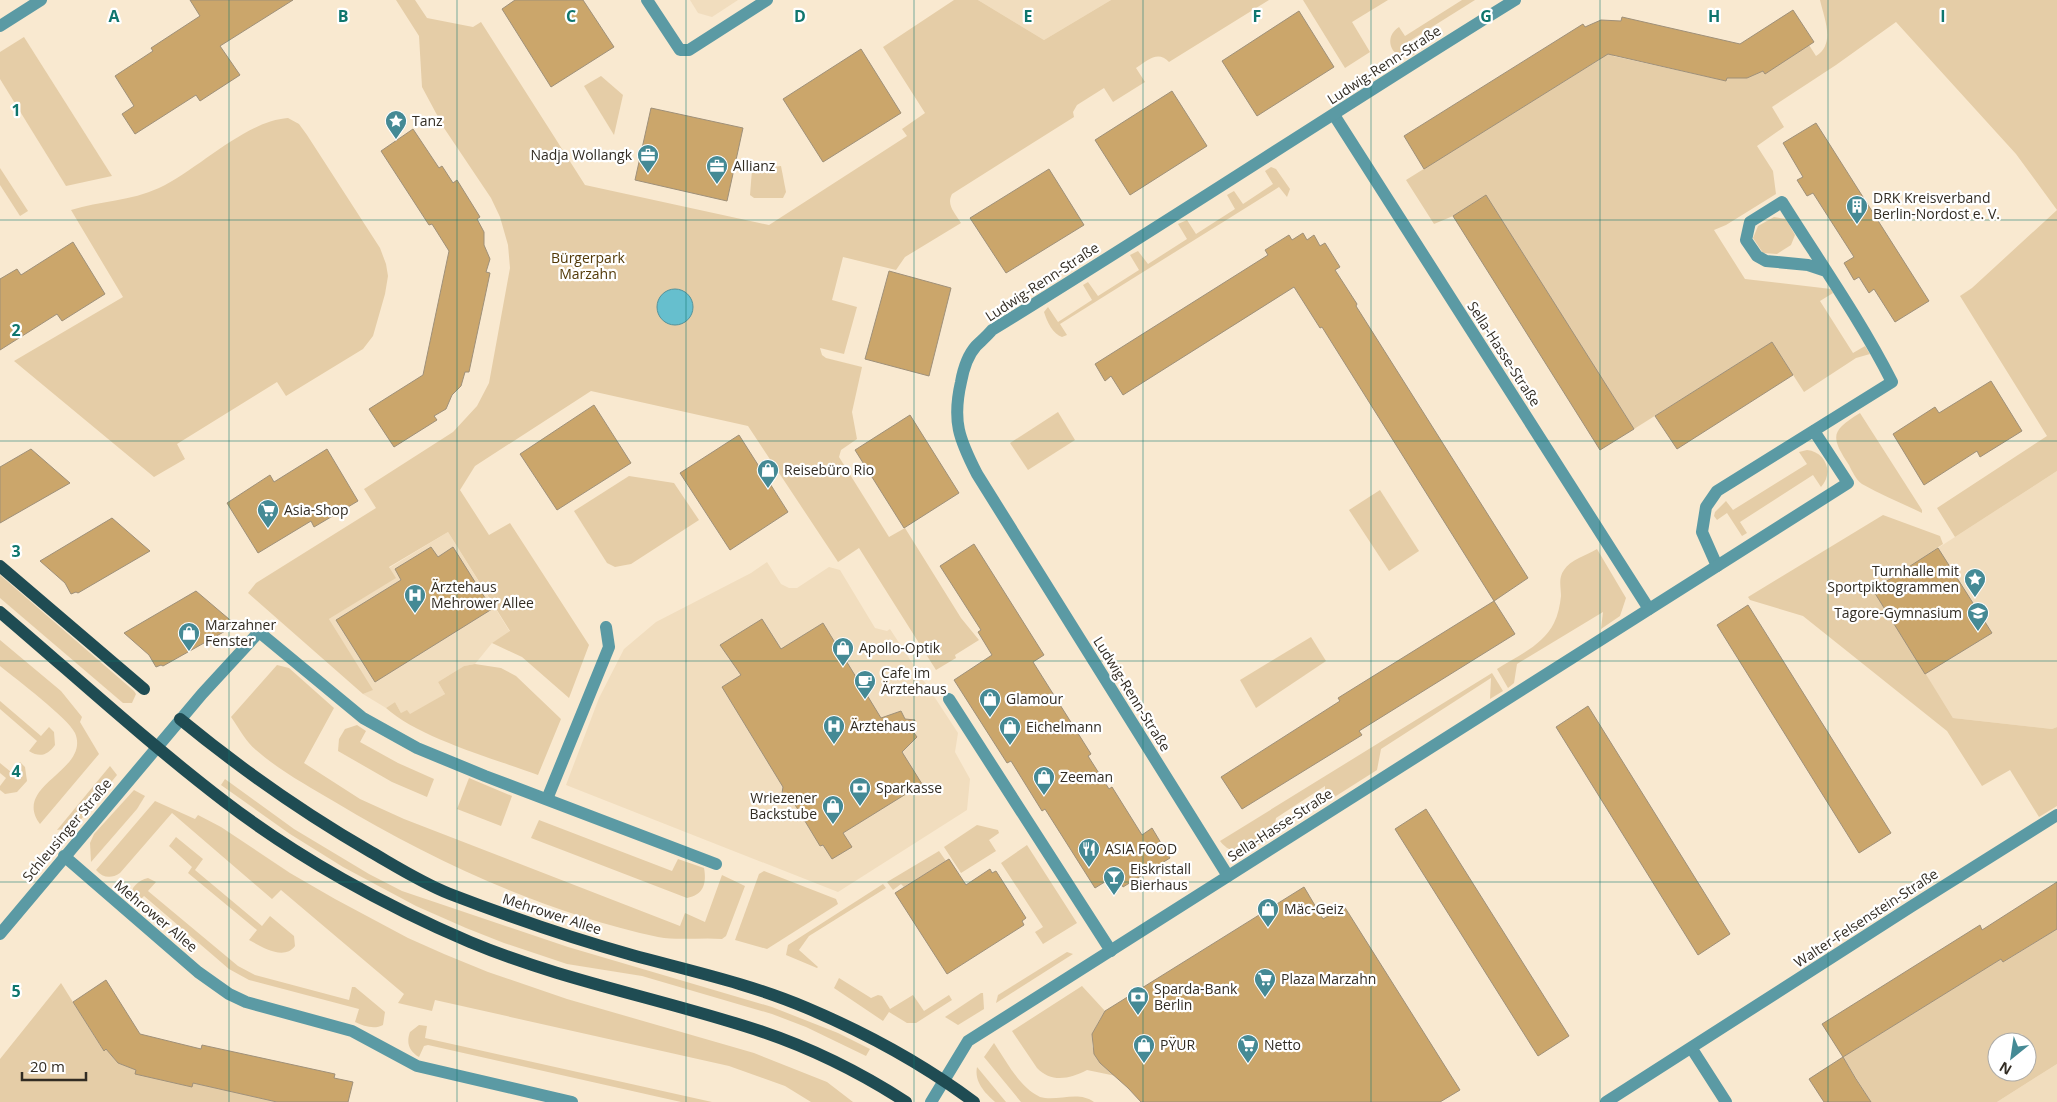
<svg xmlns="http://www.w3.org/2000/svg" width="2057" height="1102" viewBox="0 0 2057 1102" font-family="'Open Sans',sans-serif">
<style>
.built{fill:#f1ddbe}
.green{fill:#e5cda7;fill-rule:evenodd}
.water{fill:#66bfce;stroke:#56939b}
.building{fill:#cba66b;stroke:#9f9079}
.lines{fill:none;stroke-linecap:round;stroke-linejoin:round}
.minor{stroke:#5b9aa4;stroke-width:12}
.major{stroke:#1f4c53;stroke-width:12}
.grid{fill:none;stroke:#0f766e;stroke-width:1;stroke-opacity:0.55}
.labels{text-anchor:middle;stroke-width:4.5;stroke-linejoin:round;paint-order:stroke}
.street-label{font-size:14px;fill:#322c23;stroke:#fff}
.poi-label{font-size:14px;fill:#322c23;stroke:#fff;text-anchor:start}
.park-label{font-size:14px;fill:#523907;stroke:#fff}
.grid-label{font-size:16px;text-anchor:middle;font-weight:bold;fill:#0f766e;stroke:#fff;stroke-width:4.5;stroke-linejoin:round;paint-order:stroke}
</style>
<rect width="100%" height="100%" fill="#f9e9d0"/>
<g class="built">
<path d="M690 0H738L712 17 698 13Z"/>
<path d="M978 0H1111L1044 40Z"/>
<path d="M2057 471V727L2052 729 1953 718 1873 590Z"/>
<path d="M448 532 510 632 492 643 475 664 464 666 438 682 445 694 410 715 401 713 395 702 386 708 363 694 372 690 329 619 395 578 389 568Z"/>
<path d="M767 562 781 584 789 588H797L829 567 840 570 875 628 887 631 890 629 958 733 955 752 970 779 967 810 838 892 566 785 599 698 624 649 656 622 751 573Z"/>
<path d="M2057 1064V1102H1997Z"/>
</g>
<g class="green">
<path d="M396 0H415L427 18 473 27 481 22 585 185 769 225 907 136 902 129 925 113 883 47 954 0H978L1044 40 1111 0H1269L1169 62C1158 50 1148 60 1136 68L1145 82 1113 102 1104 88 1077 105 1073 112 1074 117 952 194C946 205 955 213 961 223L905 257 896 270 843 257 832 300 857 307 844 354 820 348 822 355 826 358 862 367 852 412 857 439 841 450 839 457 889 537 905 528 961 618 979 640 955 655 956 658 936 670 859 548 838 562 748 426 591 391 475 466 460 490 489 535 510 523 589 645 569 698 522 657 492 643 510 631 448 532 389 567 396 578 329 619 373 690 363 694 248 593 256 583 376 508 364 489 453 432 477 406 489 383 510 268 508 245 500 217 491 198 444 128 422 87 419 36ZM678 289 688 294 691 316C677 333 653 321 659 300Z"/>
<path d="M1303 0H1388L1352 22 1370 52 1345 68Z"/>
<path d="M1462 0H1475L1408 42 1415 54C1395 65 1380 39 1399 27L1405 36Z"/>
<path d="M1820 0H2057V471L1955 537 1937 508 2047 436 1960 296 1972 288 2057 210 2016 154 1896 22 1836 65 1772 107 1784 127 1757 146 1773 171 1776 194 1726 225 1714 230 1745 279 1831 289 1833 293 1820 301 1853 353 1865 346 1870 354 1856 358 1804 392 1772 342 1634 429 1486 195 1453 216 1434 224 1406 180 1602 58 1601 54 1614 52 1613 56 1726 81 1727 78H1747L1763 71 1765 73 1809 45 1816 56C1836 44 1824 18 1820 0Z"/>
<path d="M24 37 112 176 66 186 0 79V52Z"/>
<path d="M601 76 623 95 614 135 584 86Z"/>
<path d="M288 118 299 124 307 135 380 248 386 264 388 276 385 294 373 336 363 349 286 396 277 382 177 444 185 459 154 477 14 361 123 297 71 210C100 201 131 201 159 188 199 169 245 121 288 118Z"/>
<path d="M781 166 786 192 783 198H754L750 195 752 170Z"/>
<path d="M1271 167 1276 169 1290 189 1287 197 1279 187 1060 324 1067 335 1062 337C1053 334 1047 322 1044 312L1048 307 1058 322 1092 300 1083 285 1088 282 1098 296 1139 270 1130 255 1138 251 1148 264 1187 239 1178 224 1187 220 1196 234 1235 209 1227 195 1234 191 1243 204 1273 184 1265 171Z"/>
<path d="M0 168 28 211 20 216 0 185Z"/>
<path d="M1774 217 1786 219 1795 235 1791 245 1777 254 1763 253 1753 238 1758 226Z"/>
<path d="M1058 412 1075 440 1028 470 1010 443Z"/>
<path d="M1860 413 1922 510V513C1902 503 1881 495 1862 484 1856 480 1852 471 1849 465 1830 436 1831 431 1860 413Z"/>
<path d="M1807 450C1826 452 1834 473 1821 487L1813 475 1740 522 1747 533 1742 536 1727 513 1717 520 1714 516 1715 512 1726 501 1733 510 1807 464 1799 452Z"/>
<path d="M629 476 674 483 699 520 631 564 615 567 607 563 574 511Z"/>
<path d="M1380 490 1419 551 1389 571 1349 510Z"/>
<path d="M1883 515 1940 536 1943 544 1874 590 1953 718 2052 729 2057 727V806L2039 817 2010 770 1982 786 1947 731 1803 616 1750 600 1748 597Z"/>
<path d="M1597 549 1626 598 1620 616 1601 629 1603 612 1517 664 1514 683 1508 688 1497 669C1518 656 1543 645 1554 623 1558 615 1560 605 1561 596 1561 587 1558 578 1564 570 1570 560 1587 555 1597 549Z"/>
<path d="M0 575 134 691 136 694 132 703H123L0 598Z"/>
<path d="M1311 637 1326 661 1256 708 1240 680Z"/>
<path d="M0 640 61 691 82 717 80 722 99 754 40 824C11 785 91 771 75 733 68 718 16 679 0 666Z"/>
<path d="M475 664 501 668 516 676 561 719 538 775C495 759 419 738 386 708L395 702 401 713 407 710 410 714 445 694 438 682 464 666Z"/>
<path d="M277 665 289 668 334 708 304 763 360 799 404 819 680 926 685 913 705 922 722 875 745 886 726 936 722 939C701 937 680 941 658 937 544 912 435 862 335 802 308 786 280 771 256 750 246 742 239 728 231 717Z"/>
<path d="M1492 673 1503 691 1490 699 1491 678 1381 749 1377 770 1325 803V786L1276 818 1273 835C1257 847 1236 862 1220 841Z"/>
<path d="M0 701 41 736 49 727 54 732 55 745C48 755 40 758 29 751L37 741 0 709Z"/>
<path d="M357 725 366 731 360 742 398 763 434 779 427 797 392 782 338 751 339 739 345 729Z"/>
<path d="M20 762 25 767 27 781 17 792 5 794 0 790V786L6 778 0 773V763L11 772Z"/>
<path d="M110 766 117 775 78 823 69 828 57 830Z"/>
<path d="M469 778 512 796 501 826 457 809Z"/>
<path d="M225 779 294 829 369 874 402 891 568 947 772 1007 838 1033 870 1049 866 1056 806 1027 772 1014 642 976 567 964 504 943 466 928 416 906 343 867 290 834 221 785Z"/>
<path d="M134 790 145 796 137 809 91 862 90 843 94 834Z"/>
<path d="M155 801 195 819 198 815 221 827 290 873 335 899 408 938 444 954 488 972 567 999 754 1053 827 1082 853 1102H811L785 1086 729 1066 435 1000 432 1011 398 1003 404 994 281 890 272 899 172 813 120 873C111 879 103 878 96 870Z"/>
<path d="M539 820 672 871 678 859 704 868C707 884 703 895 687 898L531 838Z"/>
<path d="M977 825 998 830 999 833 989 840 996 851 961 873 944 847Z"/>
<path d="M176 837 203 859 195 870 262 926 270 916 294 936 295 946C284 961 262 947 249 940L257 930 188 873 192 867 169 846Z"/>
<path d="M1027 845 1077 923 1043 944 1035 932 1043 927 1001 863Z"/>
<path d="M939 851 946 861 904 887 901 884 893 890 887 882Z"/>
<path d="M764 871 836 899 838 904 767 949 735 940 759 874Z"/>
<path d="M148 878 156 882 148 891 238 966 255 975 349 1000 352 987H355L385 1012 383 1025C374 1030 364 1026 355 1022L359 1009 249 980 229 969 144 896 134 906C125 894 135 881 148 878Z"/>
<path d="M883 884 886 888 809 936 799 950 818 967 817 968 786 955 788 945Z"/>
<path d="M2057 929V1064L1997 1102H1871L1843 1057 2001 959 2004 962ZM1997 1042H2027V1072H1997Z"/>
<path d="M1067 952 1073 954 996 1003 998 995Z"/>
<path d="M839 978 871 998 878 995 882 996 890 1009 913 995 924 1011 949 995 952 1000 916 1023H907L889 1012 883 1021 834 988Z"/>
<path d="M61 983 103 1050 106 1049 118 1063 136 1070V1074L192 1087 193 1083 277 1102H0V1059Z"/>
<path d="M1082 986 1105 1011C1084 1044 1089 1052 1116 1076L1087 1070C1070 1079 1051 1083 1037 1068L1012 1031Z"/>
<path d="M981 993H983L984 1009 958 1025 945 1017Z"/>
<path d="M419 1025 427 1026 425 1038 712 1102H681L428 1045 424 1046 419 1057C409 1051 406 1043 410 1032Z"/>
<path d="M994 1043C1007 1062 1019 1087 1040 1097 1057 1102 1078 1090 1094 1102H1021L984 1057Z"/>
<path d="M977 1067 1006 1102H995C985 1093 974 1082 977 1067Z"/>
</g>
<circle class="water" cx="675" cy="307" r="18"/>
<g class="building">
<path d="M190 0H293L220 46 240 75 200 101 196 95 135 134 122 114 134 106 115 76 153 51 151 48 200 16Z"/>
<path d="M515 0H583L614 47 551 87 502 9Z"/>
<path d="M1793 10 1814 42 1765 74 1763 71 1747 78H1727L1726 81 1608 54 1424 169 1404 136 1583 24 1585 27 1601 20 1621 21 1622 17 1740 44Z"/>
<path d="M1299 11 1334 67 1257 116 1222 61Z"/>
<path d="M861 49 901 113 823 162 783 99Z"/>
<path d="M1172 91 1207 146 1130 195 1095 140Z"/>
<path d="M651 108 743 128 727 201 635 180Z"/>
<path d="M1816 123 1929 301 1895 322 1874 289 1869 293 1859 277 1854 280 1844 263 1854 257 1813 193 1807 196 1797 180 1803 177 1783 143Z"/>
<path d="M413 129 439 168 442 166 453 183 457 180 480 217 477 219 484 232V245L490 259 486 272 490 273 469 372H465L461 386 452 395 446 409 434 416 437 420 394 447 369 409 423 375 449 251 432 224 429 225 381 151Z"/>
<path d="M1049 169 1084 225 1006 273 970 218Z"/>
<path d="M1486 195 1634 429 1600 450 1453 216Z"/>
<path d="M1303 233 1307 240 1314 235 1320 246 1325 243 1340 267 1335 270 1357 304 1356 306 1528 578 1494 601 1515 634 1359 731 1362 735 1242 809 1221 777 1340 701 1338 698 1494 601 1322 327 1320 328 1294 287 1123 395 1111 376 1105 381 1095 364 1268 255 1265 250 1289 235 1292 240Z"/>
<path d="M73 242 105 294 62 321 57 314 0 350V279L17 269 21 275Z"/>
<path d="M889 271 951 288 929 376 865 359Z"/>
<path d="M1772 342 1793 375 1677 449 1655 416Z"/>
<path d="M1991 381 2022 431 1980 457 1977 451 1924 485 1893 434 1935 407 1939 413Z"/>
<path d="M594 405 631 463 557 510 520 454Z"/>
<path d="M910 415 959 493 904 528 855 450Z"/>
<path d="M739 435 788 512 730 550 680 473Z"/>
<path d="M31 449 70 483 0 523V467Z"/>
<path d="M327 449 358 501 314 527 311 521 258 553 227 503 270 475 274 482Z"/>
<path d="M112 518 150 551 78 593 76 592 71 594 65 583 40 561Z"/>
<path d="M974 544 1044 655 1033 662 1091 754 1088 756 1109 789 1112 787 1142 835 1152 828 1170 858 1123 887 1116 875 1095 888 1045 809 1042 811 1011 761 1007 763 954 680 992 655 978 632 981 630 940 566Z"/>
<path d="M431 547 438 557 453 547 492 609 375 682 336 620 401 580 395 569Z"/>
<path d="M1938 548 1992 633 1925 674 1873 590Z"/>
<path d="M196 591 236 625 163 666 161 665 156 667 149 655 124 633Z"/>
<path d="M1748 605 1891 833 1859 853 1717 625Z"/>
<path d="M762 619 781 649 823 623 881 718 901 711 905 719 915 720 912 730 917 737 902 752 922 784 843 833 852 847 832 859 823 845 820 846 791 798 782 793 783 787 722 687 741 675 720 645Z"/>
<path d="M1588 706 1730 934 1698 955 1556 727Z"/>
<path d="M1426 809 1569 1036 1538 1056 1395 829Z"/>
<path d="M949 859 966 885 990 869 992 873 996 871 1026 918 1022 921 1024 925 947 974 895 893Z"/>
<path d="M2057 882V929L2003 962 2001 959 1843 1057 1822 1024 1980 925 1982 930Z"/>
<path d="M1304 887 1323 919 1344 906 1460 1090 1440 1102H1141L1128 1088 1100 1063 1094 1054 1092 1034 1105 1011Z"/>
<path d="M106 980 140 1034 201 1049 202 1045 335 1074 334 1078 353 1082 348 1102H277L193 1083 192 1087 135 1074 136 1070 118 1063 106 1049 104 1051 73 1002Z"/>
<path d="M1843 1057 1856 1079 1871 1102H1824L1809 1079Z"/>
</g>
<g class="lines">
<g class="minor">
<path d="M647 0 680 50H689L767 0"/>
<path d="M0 26 41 0"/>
<path d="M1334 115 1649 609"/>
<path d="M1717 566 1702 532 1706 507 1717 491 1892 382C1860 319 1819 261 1782 202L1750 222 1746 240 1757 256 1766 261 1808 265 1826 271"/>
<path d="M949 699 1111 951"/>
<path d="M547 799 609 647 606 627"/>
<path d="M64 856 198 972 229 994 246 1002 352 1031 417 1066 572 1102"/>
<path d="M1228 876 977 474C959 439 952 421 961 382 963 371 968 355 976 346 981 341 987 336 992 330 1168 222 1340 108 1515 0"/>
<path d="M0 934 202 694 259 632 363 718 417 748 485 776 716 864"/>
<path d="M1692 1049 1726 1102"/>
<path d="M931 1102 968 1041 1848 483 1814 431"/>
<path d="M1606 1102 1912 906 2057 815"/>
</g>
<g class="major">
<path d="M0 566 144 689"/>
<path d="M0 612C74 675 147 742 224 801 297 857 385 906 470 942 563 981 664 999 760 1031 811 1048 861 1073 906 1102"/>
<path d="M180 719C242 770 302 812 371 852 397 867 422 883 450 894 510 917 570 938 632 955 691 971 751 984 807 1008 866 1033 923 1064 974 1102"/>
</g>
</g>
<path class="grid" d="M229 0V1102M457 0V1102M686 0V1102M914 0V1102M1143 0V1102M1371 0V1102M1600 0V1102M1828 0V1102M0 220H2057M0 441H2057M0 661H2057M0 882H2057"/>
<defs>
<g id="sight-pin" transform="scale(1.125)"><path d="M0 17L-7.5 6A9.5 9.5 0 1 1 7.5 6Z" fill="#458a95" stroke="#fff"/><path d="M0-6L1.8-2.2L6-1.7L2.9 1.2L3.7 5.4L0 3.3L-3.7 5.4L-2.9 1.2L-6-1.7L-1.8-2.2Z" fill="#fff"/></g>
<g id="office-pin" transform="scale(1.125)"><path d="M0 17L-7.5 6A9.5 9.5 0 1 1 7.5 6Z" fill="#458a95" stroke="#fff"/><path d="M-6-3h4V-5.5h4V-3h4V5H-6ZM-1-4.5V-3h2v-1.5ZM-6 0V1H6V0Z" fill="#fff"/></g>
<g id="building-pin" transform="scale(1.125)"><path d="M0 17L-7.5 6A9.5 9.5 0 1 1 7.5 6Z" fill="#458a95" stroke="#fff"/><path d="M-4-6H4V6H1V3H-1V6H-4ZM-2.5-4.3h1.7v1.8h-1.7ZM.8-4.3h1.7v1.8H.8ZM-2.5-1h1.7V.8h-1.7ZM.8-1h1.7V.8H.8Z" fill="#fff"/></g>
<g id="shop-pin" transform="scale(1.125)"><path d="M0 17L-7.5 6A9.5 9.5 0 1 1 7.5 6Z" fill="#458a95" stroke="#fff"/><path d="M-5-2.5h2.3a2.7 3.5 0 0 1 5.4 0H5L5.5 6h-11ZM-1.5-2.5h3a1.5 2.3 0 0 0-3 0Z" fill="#fff"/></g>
<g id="supermarket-pin" transform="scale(1.125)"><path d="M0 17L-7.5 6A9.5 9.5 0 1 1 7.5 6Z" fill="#458a95" stroke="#fff"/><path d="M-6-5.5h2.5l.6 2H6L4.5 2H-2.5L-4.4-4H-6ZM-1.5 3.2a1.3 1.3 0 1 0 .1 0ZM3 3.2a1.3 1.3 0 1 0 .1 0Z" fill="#fff"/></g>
<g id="hospital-pin" transform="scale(1.125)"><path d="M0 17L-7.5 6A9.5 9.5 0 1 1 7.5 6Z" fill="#458a95" stroke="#fff"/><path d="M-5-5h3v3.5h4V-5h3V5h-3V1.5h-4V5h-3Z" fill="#fff"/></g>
<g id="school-pin" transform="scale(1.125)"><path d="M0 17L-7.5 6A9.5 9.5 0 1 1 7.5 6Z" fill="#458a95" stroke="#fff"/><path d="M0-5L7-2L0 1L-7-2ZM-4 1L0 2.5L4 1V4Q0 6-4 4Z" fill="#fff"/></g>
<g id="cafe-pin" transform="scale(1.125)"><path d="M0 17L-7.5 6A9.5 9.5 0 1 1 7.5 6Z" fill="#458a95" stroke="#fff"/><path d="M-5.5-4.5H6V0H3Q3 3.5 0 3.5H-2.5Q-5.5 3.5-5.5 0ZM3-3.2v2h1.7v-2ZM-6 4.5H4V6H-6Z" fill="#fff"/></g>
<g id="bank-pin" transform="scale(1.125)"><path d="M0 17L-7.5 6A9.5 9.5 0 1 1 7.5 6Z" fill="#458a95" stroke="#fff"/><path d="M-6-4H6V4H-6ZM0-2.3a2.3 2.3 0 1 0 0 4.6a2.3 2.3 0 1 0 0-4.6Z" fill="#fff"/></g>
<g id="restaurant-pin" transform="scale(1.125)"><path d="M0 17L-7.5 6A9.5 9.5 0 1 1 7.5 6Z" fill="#458a95" stroke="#fff"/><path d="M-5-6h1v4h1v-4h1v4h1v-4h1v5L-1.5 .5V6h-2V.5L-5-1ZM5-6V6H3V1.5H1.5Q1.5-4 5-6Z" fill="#fff"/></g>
<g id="bar-pin" transform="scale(1.125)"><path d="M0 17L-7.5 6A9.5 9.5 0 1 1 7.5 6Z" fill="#458a95" stroke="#fff"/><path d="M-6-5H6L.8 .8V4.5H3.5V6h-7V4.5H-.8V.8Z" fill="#fff"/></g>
</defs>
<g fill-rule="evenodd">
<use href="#sight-pin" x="396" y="121"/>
<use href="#office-pin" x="648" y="155"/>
<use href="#office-pin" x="717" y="166"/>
<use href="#building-pin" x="1857" y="206"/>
<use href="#shop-pin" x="768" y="470"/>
<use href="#supermarket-pin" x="268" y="510"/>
<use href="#sight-pin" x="1975" y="579"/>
<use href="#hospital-pin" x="415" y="595"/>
<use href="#school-pin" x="1978" y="613"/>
<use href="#shop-pin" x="189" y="633"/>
<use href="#shop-pin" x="843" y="648"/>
<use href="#cafe-pin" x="865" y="681"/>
<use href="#shop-pin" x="990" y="699"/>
<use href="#hospital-pin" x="834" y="726"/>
<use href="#shop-pin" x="1010" y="727"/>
<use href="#shop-pin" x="1044" y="777"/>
<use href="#bank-pin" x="860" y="788"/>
<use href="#shop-pin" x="833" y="806"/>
<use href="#restaurant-pin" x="1089" y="849"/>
<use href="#bar-pin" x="1114" y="877"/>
<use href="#shop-pin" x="1268" y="909"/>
<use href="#supermarket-pin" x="1265" y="979"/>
<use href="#bank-pin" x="1138" y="997"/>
<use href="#shop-pin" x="1144" y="1045"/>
<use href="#supermarket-pin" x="1248" y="1045"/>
</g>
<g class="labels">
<g class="street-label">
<text transform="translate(1384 65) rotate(-33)" y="5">Ludwig-Renn-Straße</text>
<text transform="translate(1042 282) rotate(-33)" y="5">Ludwig-Renn-Straße</text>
<text transform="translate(1504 354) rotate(57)" y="5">Sella-Hasse-Straße</text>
<text transform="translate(1132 694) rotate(58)" y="5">Ludwig-Renn-Straße</text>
<text transform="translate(1280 825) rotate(-33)" y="5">Sella-Hasse-Straße</text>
<text transform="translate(67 830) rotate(-50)" y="5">Schleusinger Straße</text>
<text transform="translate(552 914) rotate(18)" y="5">Mehrower Allee</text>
<text transform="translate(156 916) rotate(40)" y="5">Mehrower Allee</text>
<text transform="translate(1866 918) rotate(-33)" y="5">Walter-Felsenstein-Straße</text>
</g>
<g class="poi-label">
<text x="412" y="126">Tanz</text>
<text x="632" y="160" text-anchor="end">Nadja Wollangk</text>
<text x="733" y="171">Allianz</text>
<text x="1873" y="203">DRK Kreisverband<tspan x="1873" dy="16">Berlin-Nordost e. V.</tspan></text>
<text x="784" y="475">Reisebüro Rio</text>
<text x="284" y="515">Asia-Shop</text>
<text x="1959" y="576" text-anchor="end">Turnhalle mit<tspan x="1959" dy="16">Sportpiktogrammen</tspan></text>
<text x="431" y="592">Ärztehaus<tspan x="431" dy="16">Mehrower Allee</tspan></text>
<text x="1962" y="618" text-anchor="end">Tagore-Gymnasium</text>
<text x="205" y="630">Marzahner<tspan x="205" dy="16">Fenster</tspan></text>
<text x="859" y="653">Apollo-Optik</text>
<text x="881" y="678">Cafe im<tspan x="881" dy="16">Ärztehaus</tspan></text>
<text x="1006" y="704">Glamour</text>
<text x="850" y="731">Ärztehaus</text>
<text x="1026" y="732">Eichelmann</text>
<text x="1060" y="782">Zeeman</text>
<text x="876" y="793">Sparkasse</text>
<text x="817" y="803" text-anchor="end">Wriezener<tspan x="817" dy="16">Backstube</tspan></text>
<text x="1105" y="854">ASIA FOOD</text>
<text x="1130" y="874">Eiskristall<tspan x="1130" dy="16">Bierhaus</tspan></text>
<text x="1284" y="914">Mäc-Geiz</text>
<text x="1281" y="984">Plaza Marzahn</text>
<text x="1154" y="994">Sparda-Bank<tspan x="1154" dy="16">Berlin</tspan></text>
<text x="1160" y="1050">PŸUR</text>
<text x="1264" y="1050">Netto</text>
</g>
<g class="park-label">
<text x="588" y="263">Bürgerpark<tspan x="588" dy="16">Marzahn</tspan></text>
</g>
</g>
<g class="grid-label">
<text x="114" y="22">A</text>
<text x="343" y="22">B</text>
<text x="571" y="22">C</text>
<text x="800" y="22">D</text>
<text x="1028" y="22">E</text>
<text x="1257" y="22">F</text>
<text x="1486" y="22">G</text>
<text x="1714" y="22">H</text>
<text x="1943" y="22">I</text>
<text x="16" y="116">1</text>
<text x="16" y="336">2</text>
<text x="16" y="557">3</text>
<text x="16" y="777">4</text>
<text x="16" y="997">5</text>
</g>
<g transform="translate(2012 1057) rotate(210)"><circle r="24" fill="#ffffff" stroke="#adaba7"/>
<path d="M0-4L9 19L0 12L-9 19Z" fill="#458a95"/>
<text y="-8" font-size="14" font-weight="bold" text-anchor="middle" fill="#322c23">N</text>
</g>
<path d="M22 1072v8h64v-8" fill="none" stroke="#322c23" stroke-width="2.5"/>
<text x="30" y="1072" font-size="15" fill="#322c23" stroke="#ffffff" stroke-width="4" paint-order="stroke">20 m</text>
</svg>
